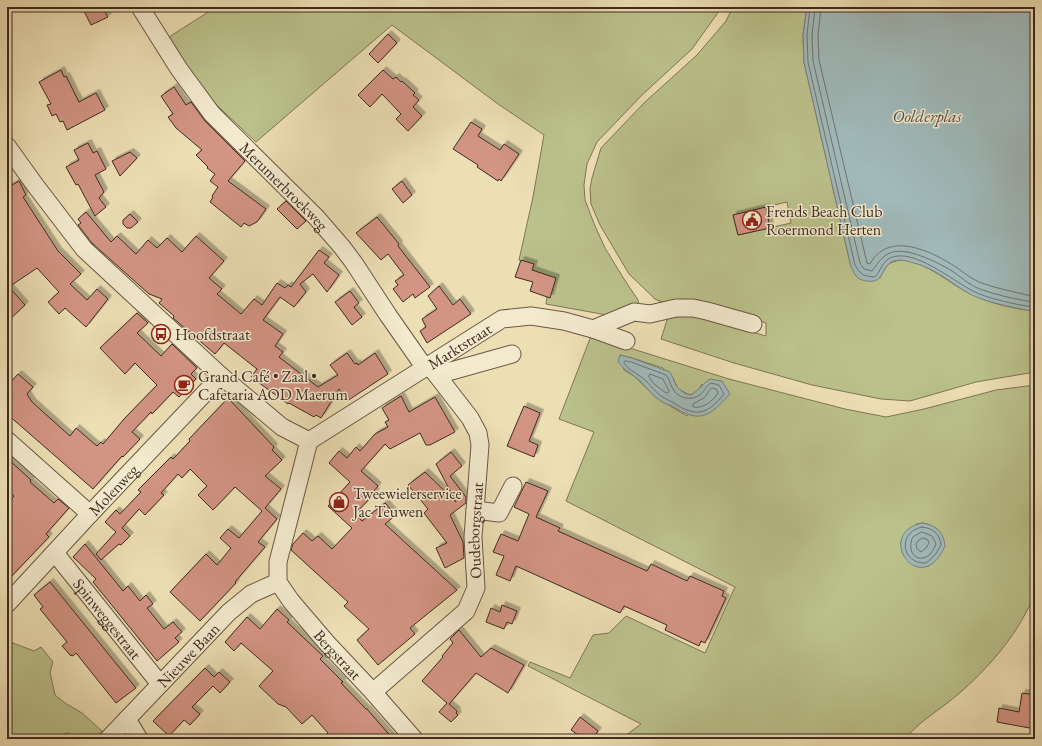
<svg xmlns="http://www.w3.org/2000/svg" width="1042" height="746" viewBox="0 0 1042 746" font-family="'EB Garamond',serif">
<style>
.green{fill:#bbc18b;stroke:#7d7656;fill-rule:evenodd}
.water{fill:#a0b9b9;stroke:#79807d}
.lines{fill:none;stroke-linecap:round;stroke-linejoin:round}
.shore{stroke:#70726e;stroke-width:1}
.building{fill:#d29483;stroke:#3f2a22;filter:url(#shadow)}
.minor-casing{stroke:#6a5746;stroke-width:19}
.minor{stroke:#f3eace;stroke-width:17}
.labels{text-anchor:middle;stroke-width:3;stroke-linejoin:round;paint-order:stroke}
.street-label{font-size:16px;fill:#3f2a22;stroke:#f3eace}
.poi-label{font-size:16px;fill:#3f2a22;stroke:#f3eace;text-anchor:start}
.water-label{font-size:17px;font-style:italic;fill:#574e48;stroke:#f3eace}
</style>
<defs>
<filter id="shadow"><feDropShadow dx="3.5" dy="-3.5" stdDeviation="0" flood-color="#0004"/></filter>
</defs>
<rect width="100%" height="100%" fill="#eddfb4"/>
<filter id="stains"><feTurbulence type="fractalNoise" baseFrequency=".005" numOctaves="4"/><feColorMatrix values="0 0 0 0 .2 0 0 0 0 .09 0 0 0 0 .02 0 0 0 .5 -.17"/></filter>
<radialGradient id="worn" r=".72"><stop offset=".6" stop-color="#630" stop-opacity="0"/><stop offset="1" stop-color="#630" stop-opacity=".3"/></radialGradient>
<g class="green">
<path d="M216 7H722L692 49 641 96 597 142 587 164 584 185 585 200 595 226 605 248 624 279 638 300 639 305 607 315 546 304 548 288 530 269 519 260 533 197 544 135 498 104 392 25 256 142 205 94 166 39Z"/>
<path d="M733 7H807L803 35 804 62 851 267 858 277 880 278C883 272 886 264 893 262 917 252 952 287 973 295 989 303 1018 310 1035 311V372L976 382 910 401 881 399 812 385 734 363 661 339 668 317 694 313 710 320 766 336V323L715 307 699 300 662 302 655 299 629 274 600 225 591 204 590 189 592 178 601 148 645 102 697 55 726 21ZM787 202 791 223 738 235 733 215Z"/>
<path d="M591 336 729 379 845 409 886 417 924 409 996 390 1035 385V593C1020 631 993 663 963 690 945 707 921 719 905 739H621L641 724 528 666 530 662 570 678 593 635 609 633 626 616 705 653 735 587 566 501 594 432 559 419ZM620 355 632 358 663 368 673 378 678 389 690 395 699 391 702 384 687 416 657 398 634 376 624 370ZM922 523 928 524 929 566C913 569 901 558 901 542L916 524Z"/>
<path d="M10 616V642L34 651 41 647 53 662 50 672 55 695 65 703 82 713 102 731 94 739H72L71 735 68 733 64 734 61 739H7V619Z"/>
</g>
<g class="water">
<path d="M807 7H1035V311C1021 310 982 301 970 294 952 284 935 268 914 263 907 261 898 258 891 262 885 266 884 271 880 277 877 283 863 282 858 278 855 276 853 270 851 267L804 62 803 35Z"/>
<path d="M620 355 632 358 670 372C677 385 675 390 690 395 699 391 702 384 710 379L722 381 730 394C709 417 700 424 672 406 669 405 666 404 664 403 655 398 650 391 643 384 635 375 626 372 618 362Z"/>
<path d="M922 523C936 525 944 532 945 546 921 601 873 534 922 523Z"/>
</g>
<g class="lines">
<g class="shore">
<path d="M810 7 807 35 808 62 855 265C861 275 863 276 875 277 881 271 881 263 890 258 913 247 953 281 973 291 986 298 1020 306 1035 307"/>
<path d="M815 7 812 36 813 61 860 263 864 269 872 271C877 265 879 260 886 255 901 244 932 260 947 268 957 273 965 282 975 287 988 293 1021 301 1035 302"/>
<path d="M821 7 818 36 819 60 867 263 870 264C887 232 927 249 951 264 960 269 969 278 979 282 994 288 1011 291 1027 295L1035 296"/>
<path d="M625 361 631 362 666 375C670 380 671 387 675 392 681 399 693 401 701 394 705 391 705 387 711 383L719 385 724 394C708 414 696 418 674 403 672 401 669 401 666 399 658 395 652 387 646 381 639 374 629 371 624 363Z"/>
<path d="M650 374 663 379 669 391 668 393H666L654 384 649 377Z"/>
<path d="M712 388 716 389 718 393C713 401 703 409 693 407V404L704 398 709 391Z"/>
<path d="M922 527C933 528 940 534 941 545L935 555 926 563C901 564 897 532 922 527Z"/>
<path d="M922 532 932 536 936 544C934 549 929 558 923 558 911 560 908 545 913 537Z"/>
<path d="M923 538 928 540 929 543 926 548 921 552 917 549 916 544 919 540Z"/>
</g>
</g>
<g class="building">
<path d="M82 7H102L108 17 91 25Z"/>
<path d="M388 34 397 43 378 63 369 54Z"/>
<path d="M61 70 64 77 66 76 79 102 96 93 105 110 67 130 63 121 60 122 56 114 52 116 47 105 51 104 39 82Z"/>
<path d="M383 70 393 79 396 77 401 82 402 81 415 93 413 95 419 100 413 107 422 116 408 131 396 119 401 114 382 94 370 107 358 95Z"/>
<path d="M174 87 186 105 191 102 205 121 245 161 228 181 266 209 257 222 249 226 244 223 241 227 210 202 213 197 212 196 218 187 210 181 215 174 207 168 208 167 196 155 202 150 176 128 168 117 173 114 161 96Z"/>
<path d="M471 122 482 129 478 136 500 150 504 144 519 154 501 181 499 179 498 181 477 167 478 165 453 149Z"/>
<path d="M88 143 93 153 97 151 106 169 95 175 104 192 99 198 106 207 95 216 78 184 76 185 66 167 79 160 74 150Z"/>
<path d="M130 152 137 158 120 176 112 161Z"/>
<path d="M19 181 26 195 23 197 58 251 81 274 70 284 87 300 97 289 108 299 86 327 65 308 59 314 48 302 59 292 37 268 9 287 25 305 7 322V188Z"/>
<path d="M402 181 412 195 403 203 392 189Z"/>
<path d="M286 201 306 221 297 229 277 209Z"/>
<path d="M766 207 770 228 738 235 733 215Z"/>
<path d="M86 212 111 242 117 236 136 254 148 240 157 248 167 238 182 252 196 236 224 261 209 278 222 289 217 294 241 314 254 299 262 305 277 283 285 288 288 285 291 287 319 250 329 257 324 263 339 275 327 292 313 274 300 284 306 292 294 307 280 297 263 320 283 334 275 346 283 352 279 357 318 387 338 375 330 365 347 353 355 364 357 363 358 365 375 353 388 374 347 401 339 389 321 418 316 415 314 417 289 403 288 404 251 377 257 369 224 343 215 354 173 318 174 316 159 303 162 299 149 294 92 243 78 225 81 223 78 219Z"/>
<path d="M130 214 138 222 131 228H127L123 224V220Z"/>
<path d="M377 217 399 244 398 246 430 287 415 298 413 294 403 302 393 289 398 285 395 281 404 275 388 254 381 260 356 233Z"/>
<path d="M521 260 534 264 532 270 556 278 550 298 530 291 533 282 515 277Z"/>
<path d="M439 286 453 305 460 299 471 314 427 343 420 331 426 327 422 319 437 309 428 296Z"/>
<path d="M350 291 359 303 354 307 362 317 352 325 335 302Z"/>
<path d="M137 313 148 323 137 333 161 356 172 344 197 368 191 374 196 379 179 397 173 392 152 414 151 412 132 432 140 439 123 457 122 456 93 489 7 414V386L18 374 33 387 27 394 32 402 70 436 76 428 97 446 101 442 103 444 124 419 157 385 135 363 125 374 100 348Z"/>
<path d="M401 396 409 412 435 397 455 432 430 445H426L420 433 390 449 385 444 361 471 378 486 374 491 376 492 355 514 362 521 385 503 396 515 385 524 457 590 410 628 415 634 378 665 357 640 369 629 344 606 348 602 291 550 293 544 303 533 312 541 318 536 332 549 352 528 328 506 350 482 329 463 339 451 347 458 356 447 360 451 375 434 388 427 385 422 389 420 382 408Z"/>
<path d="M228 398 274 447 272 450 282 460 265 476 281 489 265 508 277 519 258 542 265 547 235 582 236 583 200 621 170 592 206 554 217 565 231 548 220 538 228 529 239 538 262 511 235 487 213 510 198 495 207 486 190 469 182 478 178 474 161 493 164 495 145 515 139 509 122 528 130 536 121 545 119 544 101 560 96 554 116 532 105 522 116 510 120 514 141 492 138 490 171 457 173 459 190 441 189 439Z"/>
<path d="M524 406 540 413 529 441 538 445 534 457 507 446Z"/>
<path d="M451 452 462 466 450 476 466 497V503L450 515 463 542 464 558 445 568 436 548 447 543 424 513 428 509 408 485 425 472 456 502 436 464Z"/>
<path d="M7 458 31 480 30 482 54 503 58 499 69 508 46 534 49 537 7 581V504L14 496 7 490Z"/>
<path d="M526 482 548 491 536 517 560 528 558 531 647 571 651 564 687 581 690 576 724 591 722 596 726 598 705 643 701 641 699 646 665 630 667 625 624 606 620 613 516 566 510 581 496 575 504 556 493 552 501 534 518 541 529 514 514 507Z"/>
<path d="M85 544 123 591 128 586 140 601 146 595 153 604 147 608 164 629 173 622 182 632 175 638 179 642 157 661 93 582 96 579 73 557Z"/>
<path d="M50 582 136 688 116 703 76 653 73 656 71 655V656L62 646 67 642 40 609 43 607 34 595Z"/>
<path d="M502 605 517 611 512 624 507 622 504 629 486 622 491 608 500 612Z"/>
<path d="M277 609 289 620 287 622 323 656 320 659 343 682 341 683 366 709H367L393 739H322L328 733 312 715 302 724 286 707 278 704 259 686 273 671 241 643 234 651 225 642 247 617 260 629Z"/>
<path d="M459 630 481 657 491 648 524 665 508 693 476 673 449 704 457 711 456 713 458 715 451 722 439 712 447 703 422 681 443 657 442 656 453 643 450 639Z"/>
<path d="M205 668 214 677 219 672 230 682 220 693 213 686 192 707 200 714 190 725 184 720 169 736 153 721Z"/>
<path d="M1022 693 1035 695 1033 714 1035 715V729L997 722 999 708 1019 712Z"/>
<path d="M580 717 598 731 592 739H584L571 730Z"/>
</g>
<g class="lines">
<g class="minor-casing">
<g id="minor">
<path id="s1" d="M140 7 179 69 212 114 316 217 342 247 354 263 388 315 425 368"/>
<path d="M7 146 35 185 84 249 221 376 282 427 309 441"/>
<path d="M593 329 634 312 650 314 676 308H693L707 311 753 324"/>
<path d="M437 375 512 354"/>
<path d="M7 440 90 514"/>
<path id="s2" d="M309 441 502 319 531 316 564 321 593 329 626 341"/>
<path id="s3" d="M309 441 278 562V582L291 601 326 642 373 692 414 739"/>
<path d="M475 510 499 513 513 486"/>
<path id="s4" d="M55 553 160 684"/>
<path id="s5" d="M7 604 90 514 221 376"/>
<path id="s6" d="M373 692 466 611 476 588 473 537 480 445 478 433 470 418 429 365"/>
<path d="M127 719 139 739"/>
<path id="s7" d="M108 739 229 612 251 594 278 582"/>
</g>
</g>
<use href="#minor" class="minor"/>
</g>
<defs>
<g id="civic-ring" transform="scale(1)"><circle r="9.5" fill="#f3eace" stroke="#8f2418" stroke-width="1.5"/><path d="M-.6-6.5H3V-4.5H.6V-3L4-1V1h2V6H-6V1h2V-1L-.6-3ZM-1.2 2.5V6h2.4V2.5Z" fill="#8f2418"/></g>
<g id="bus-ring" transform="scale(1)"><circle r="9.5" fill="#f3eace" stroke="#8f2418" stroke-width="1.5"/><path d="M-5-6H5V4H4V6H2V4H-2V6H-4V4H-5ZM-3.5-4V0h7V-4ZM-3.5 1.2v1.5H-2V1.2ZM2 1.2v1.5H3.5V1.2Z" fill="#8f2418"/></g>
<g id="cafe-ring" transform="scale(1)"><circle r="9.5" fill="#f3eace" stroke="#8f2418" stroke-width="1.5"/><path d="M-5.5-4.5H6V0H3Q3 3.5 0 3.5H-2.5Q-5.5 3.5-5.5 0ZM3-3.2v2h1.7v-2ZM-6 4.5H4V6H-6Z" fill="#8f2418"/></g>
<g id="shop-ring" transform="scale(1)"><circle r="9.5" fill="#f3eace" stroke="#8f2418" stroke-width="1.5"/><path d="M-5-2.5h2.3a2.7 3.5 0 0 1 5.4 0H5L5.5 6h-11ZM-1.5-2.5h3a1.5 2.3 0 0 0-3 0Z" fill="#8f2418"/></g>
</defs>
<g fill-rule="evenodd">
<use href="#civic-ring" x="752" y="220"/>
<use href="#bus-ring" x="161" y="334"/>
<use href="#cafe-ring" x="184" y="385"/>
<use href="#shop-ring" x="339" y="502"/>
</g>
<g class="labels">
<g class="street-label">
<text dy="6" stroke="none"><textPath href="#s1" startOffset="231">Merumerbroekweg</textPath></text>
<text dy="6" stroke="none"><textPath href="#s2" startOffset="178">Marktstraat</textPath></text>
<text dy="6" stroke="none"><textPath href="#s5" startOffset="156">Molenweg</textPath></text>
<text dy="6" stroke="none"><textPath href="#s6" startOffset="206">Oudeborgstraat</textPath></text>
<text dy="6" stroke="none"><textPath href="#s4" startOffset="84">Spinweggestraat</textPath></text>
<text dy="6" stroke="none"><textPath href="#s3" startOffset="239">Bergstraat</textPath></text>
<text dy="6" stroke="none"><textPath href="#s7" startOffset="116">Nieuwe Baan</textPath></text>
</g>
<g class="poi-label">
<text x="766" y="217">Frends Beach Club<tspan x="766" dy="18">Roermond Herten</tspan></text>
<text x="175" y="340">Hoofdstraat</text>
<text x="198" y="382">Grand Café • Zaal •<tspan x="198" dy="18">Cafetaria AOD Maerum</tspan></text>
<text x="353" y="499">Tweewielerservice<tspan x="353" dy="18">Jac Teuwen</tspan></text>
</g>
<g class="water-label">
<text x="927" y="122">Oolderplas</text>
</g>
</g>
<rect width="1042" height="746" fill="none" stroke="#eddfb4" stroke-width="24"/>
<rect x="8" y="8" width="1026" height="730" fill="none" stroke="#3f2a22" stroke-width="2"/>
<rect x="12" y="12" width="1018" height="722" fill="none" stroke="#3f2a22"/>
<rect width="100%" height="100%" filter="url(#stains)"/>
<rect width="100%" height="100%" fill="url(#worn)"/>
</svg>
